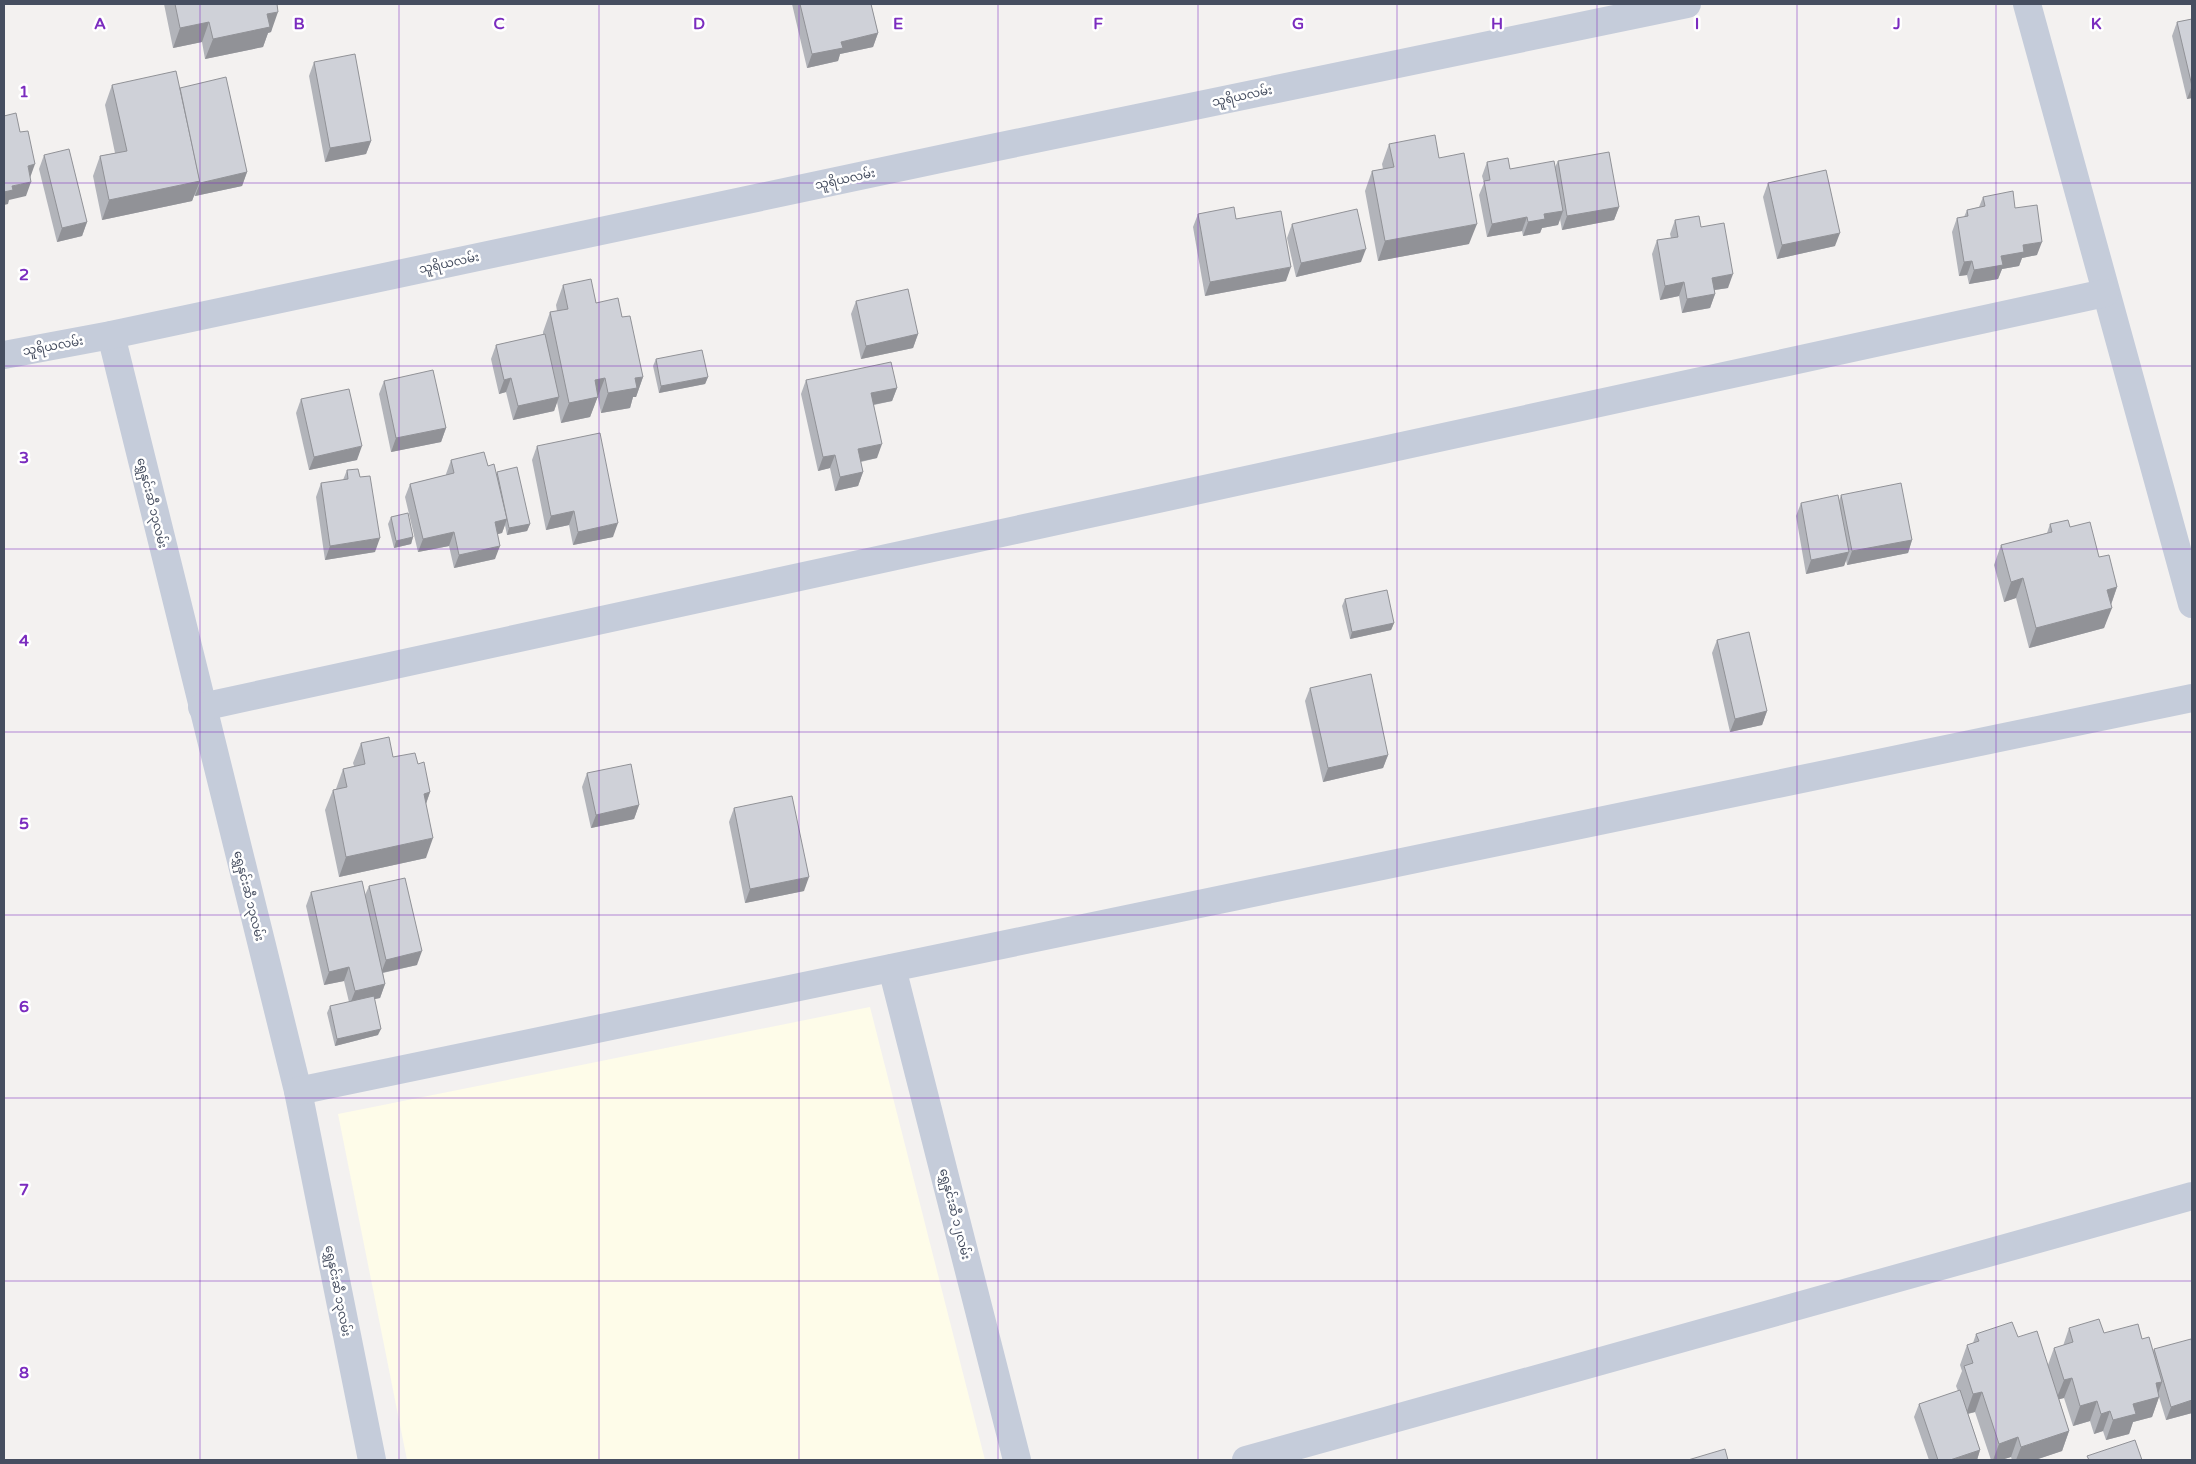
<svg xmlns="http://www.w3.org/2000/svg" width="2196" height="1464" viewBox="0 0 2196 1464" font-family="'Varela Round','Noto Sans Myanmar',sans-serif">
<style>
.commercial{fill:#fefce9}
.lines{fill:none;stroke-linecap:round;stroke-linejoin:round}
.minor{stroke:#c5ccda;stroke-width:28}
.wall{fill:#b2b4ba}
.shaded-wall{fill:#919297}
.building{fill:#cfd1d8;stroke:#919297}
.grid{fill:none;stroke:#7b2cbf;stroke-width:1;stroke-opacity:0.55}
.labels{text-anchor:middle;stroke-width:5;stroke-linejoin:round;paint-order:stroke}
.street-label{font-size:12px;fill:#464e60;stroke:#fff}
.grid-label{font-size:16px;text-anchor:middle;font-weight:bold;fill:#7b2cbf;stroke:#fff;stroke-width:5;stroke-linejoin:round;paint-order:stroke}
</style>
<rect width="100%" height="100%" fill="#f3f1f0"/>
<path class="commercial" d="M870 1007 985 1460H407L338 1114Z"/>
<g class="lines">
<g class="minor">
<path d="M2027 4 2192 604"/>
<path d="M111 335 298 1091 372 1460"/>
<path d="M4 355 111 335 987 149 1687 4"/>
<path d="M202 707 2105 293"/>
<path d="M892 968 1017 1460"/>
<path d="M298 1091 2192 698"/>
<path d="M1246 1460 2192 1196"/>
</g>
</g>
<g class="wall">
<path d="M164 4H277L271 32 268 33 263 47 205 59 202 42 173 48Z"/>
<path d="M792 4H871L878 33 873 47 840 54 838 61 807 68Z"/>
<path d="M2192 19V98L2187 99 2172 36 2177 22Z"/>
<path d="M314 62 371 141 366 154 325 162 309 76Z"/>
<path d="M112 85 180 88 247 172 242 186 195 196 194 195 192 201 102 220 93 176 100 156 115 153 105 105Z"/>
<path d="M1389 144 1439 158 1469 244 1378 261 1365 191 1372 171 1383 169 1382 164Z"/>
<path d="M44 155 87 222 82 236 57 242 39 169Z"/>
<path d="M1558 161 1619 207 1614 220 1562 230 1560 219 1558 225 1542 228 1540 233 1523 236 1522 231 1487 237 1479 195 1484 183 1482 176 1487 162 1510 169 1555 167Z"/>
<path d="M1768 183 1835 246 1777 259 1763 197Z"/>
<path d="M1983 197 2015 208 2037 255 2022 258 2019 266 2002 269 1998 279 1969 284 1967 275 1959 276 1952 232 1957 218 1964 217 1967 210 1979 207Z"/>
<path d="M1198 214 1236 219 1286 281 1205 296 1193 227Z"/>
<path d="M1675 220 1701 227 1728 288 1715 290V294L1710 308 1682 313 1679 296 1660 300 1652 254 1657 240 1671 238 1670 234Z"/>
<path d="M1292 224 1361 262 1296 277 1287 238Z"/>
<path d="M563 285 622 317 643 377 636 397H633L630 408 601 413 598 398H597L590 417 561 423 557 402 554 411 513 420 506 392 499 394 491 359 496 345 543 335V332L550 312 557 311 556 305Z"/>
<path d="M856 301 918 334 913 348 861 359 851 314Z"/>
<path d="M656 359 708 377 705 384 659 393 653 366Z"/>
<path d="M806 380 897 388 892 401 874 405 877 458 861 462 863 472 858 486 835 491 830 468 818 471 801 394Z"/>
<path d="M384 381 446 428 441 442 391 452 379 394Z"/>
<path d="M301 399 357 460 309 470 296 413Z"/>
<path d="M537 446 613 537 573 545 569 525 546 530 532 460Z"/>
<path d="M451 460 488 466 496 475 497 472 530 524 527 531 507 535 505 525 502 533 497 534 495 559 454 568 449 546 418 552 405 497 410 484 446 475V474Z"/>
<path d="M347 470 375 552 325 560 316 497 321 483 343 480Z"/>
<path d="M1841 495 1912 540 1908 553 1847 565 1846 560 1844 566 1806 574 1796 516 1801 503 1839 501Z"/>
<path d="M391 517 413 537 411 544 394 548 388 524Z"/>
<path d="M2050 524 2070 527 2099 557 2117 587 2111 605 2104 628 2029 648 2016 598 2004 602 1994 565 2001 545 2047 533Z"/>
<path d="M1345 599 1394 623 1391 630 1350 639 1342 606Z"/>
<path d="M1717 640 1767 711 1762 725 1730 732 1712 653Z"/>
<path d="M1310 688 1388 755 1383 768 1323 782 1305 701Z"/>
<path d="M361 743 393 757 418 764 430 792 426 804V858L339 877 325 810 333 790 336 789 343 769 354 766 353 763Z"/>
<path d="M587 773 639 805 634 819 591 828 582 787Z"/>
<path d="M734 808 804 891 745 903 729 822Z"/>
<path d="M369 886 417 965 383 973 385 984 380 998 374 999 378 1035 335 1046 327 1013 330 1006 349 1002 344 981 324 985 306 906 311 892 365 895Z"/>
<path d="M2069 1328 2142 1339 2153 1351 2154 1349 2192 1343V1413L2166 1420 2159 1397 2152 1417 2133 1422 2129 1434 2106 1440 2103 1431 2094 1434 2090 1421 2073 1426 2064 1398 2059 1399 2069 1431 2062 1451 2035 1460H2012L2011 1457 2001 1460H1991L1975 1412 1968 1414 1980 1450 1977 1460H1929L1914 1417 1919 1404 1958 1391 1956 1386 1962 1371 1960 1365 1967 1345 1973 1343 1976 1334 2018 1337 2048 1365 2054 1348 2063 1346Z"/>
</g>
<g class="shaded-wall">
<path d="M278 12 271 32 268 33 263 47 205 59 213 39 267 14Z"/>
<path d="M209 22 202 42 173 48 180 28Z"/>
<path d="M878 33 873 47 840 54 838 61 807 68 812 54 841 42Z"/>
<path d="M2192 86V98L2187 99Z"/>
<path d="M371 141 366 154 325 162 330 148Z"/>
<path d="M35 164 30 178 28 166Z"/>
<path d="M247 172 242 186 195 196 200 183Z"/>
<path d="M200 181 192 201 102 220 109 200Z"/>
<path d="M31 182 26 196 9 200 8 204 4 205V192L12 186Z"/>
<path d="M1619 207 1614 220 1562 230 1567 216Z"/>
<path d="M1563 211 1558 225 1542 228 1540 233 1523 236 1528 222 1544 214Z"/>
<path d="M1527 217 1522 231 1487 237 1492 224Z"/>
<path d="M87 222 82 236 57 242 62 228Z"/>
<path d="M1477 224 1469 244 1378 261 1385 241Z"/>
<path d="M1840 233 1835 246 1777 259 1782 245Z"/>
<path d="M2042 242 2037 255 2022 258 2019 266 2002 269 1998 279 1969 284 1974 270 2023 245Z"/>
<path d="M1366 249 1361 262 1296 277 1301 263Z"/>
<path d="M1972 261 1967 275 1959 276 1964 262Z"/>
<path d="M1291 267 1286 281 1205 296 1210 282Z"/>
<path d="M1733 274 1728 288 1707 291 1712 278Z"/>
<path d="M1684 282 1679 296 1660 300 1665 286Z"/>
<path d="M1715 294 1710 308 1682 313 1687 299Z"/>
<path d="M918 334 913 348 861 359 866 346Z"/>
<path d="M643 377 636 397H633L630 408 601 413 608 393 635 378Z"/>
<path d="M708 377 705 384 659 393 661 386Z"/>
<path d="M511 378 506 392 499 394 504 380Z"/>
<path d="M605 378 590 417 561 423 569 403 595 380Z"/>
<path d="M897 388 892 401 866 406 871 393Z"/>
<path d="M559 397 554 411 513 420 518 406Z"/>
<path d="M446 428 441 442 391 452 396 438Z"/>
<path d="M882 444 877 458 853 463 858 449Z"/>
<path d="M362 446 357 460 309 470 314 457Z"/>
<path d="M835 455 830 468 818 471 823 457Z"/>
<path d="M863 472 858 486 835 491 840 477Z"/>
<path d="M574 511 569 525 546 530 551 516Z"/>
<path d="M507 519 502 533 490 536 495 522Z"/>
<path d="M618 523 613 537 573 545 578 532Z"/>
<path d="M530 524 527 531 507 535 509 528Z"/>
<path d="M454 532 449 546 418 552 423 539Z"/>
<path d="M413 537 411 544 394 548 396 541Z"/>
<path d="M380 538 375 552 325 560 330 546Z"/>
<path d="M1912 540 1908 553 1847 565 1852 551Z"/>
<path d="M500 546 495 559 454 568 459 555Z"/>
<path d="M1849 552 1844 566 1806 574 1811 560Z"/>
<path d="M2023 578 2016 598 2004 602 2011 582Z"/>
<path d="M2117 587 2110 607 2107 590Z"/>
<path d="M2112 608 2104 628 2029 648 2036 628Z"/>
<path d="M1394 623 1391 630 1350 639 1352 632Z"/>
<path d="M1767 711 1762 725 1730 732 1735 719Z"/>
<path d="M1388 755 1383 768 1323 782 1328 768Z"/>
<path d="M430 792 423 812 424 794Z"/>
<path d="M639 805 634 819 591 828 596 815Z"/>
<path d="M433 838 426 858 339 877 346 857Z"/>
<path d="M809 877 804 891 745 903 750 889Z"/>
<path d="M422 951 417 965 381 973 386 960Z"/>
<path d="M349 967 344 981 324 985 329 972Z"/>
<path d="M385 984 380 998 350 1004 355 991Z"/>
<path d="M381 1029 378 1035 335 1046 337 1039Z"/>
<path d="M2072 1378 2064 1398 2056 1400 2064 1380Z"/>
<path d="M2162 1382 2157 1397H2159L2152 1417 2133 1422 2129 1434 2106 1440 2113 1420 2133 1404 2156 1383Z"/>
<path d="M1982 1392 1975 1412 1966 1414 1973 1394Z"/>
<path d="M2192 1400V1413L2166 1420 2171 1407Z"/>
<path d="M2097 1401 2090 1421 2073 1426 2080 1406Z"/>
<path d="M2110 1411 2103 1431 2094 1434 2101 1414Z"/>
<path d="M2069 1431 2062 1451 2035 1460H2016L2021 1447Z"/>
<path d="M2018 1437 2011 1457 2001 1460H1993L1999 1444Z"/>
<path d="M1980 1450 1977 1460H1950Z"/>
</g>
<g class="building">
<path d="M175 4H277L278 12 267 14 270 27 213 39 209 22 180 28Z"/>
<path d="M800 4H871L878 33 841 42 843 48 812 54Z"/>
<path d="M2192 19V86L2177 22Z"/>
<path d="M355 54 371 141 330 148 314 62Z"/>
<path d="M176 71 200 181 109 200 100 156 127 151 112 85Z"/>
<path d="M226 77 247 172 200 183 180 88Z"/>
<path d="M16 113 20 132 28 131 35 164 28 166 31 182 12 186 13 190 4 192V116Z"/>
<path d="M1435 135 1439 158 1464 153 1477 224 1385 241 1372 171 1394 167 1389 144Z"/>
<path d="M69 149 87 222 62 228 44 155Z"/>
<path d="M1609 152 1619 207 1567 216 1558 161Z"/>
<path d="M1508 158 1510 169 1554 161 1563 211 1544 214 1545 219 1528 222 1527 217 1492 224 1484 181 1490 180 1487 162Z"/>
<path d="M1826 170 1840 233 1782 245 1768 183Z"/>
<path d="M2013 191 2015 208 2037 205 2042 242 2023 245 2024 252 2001 256 2003 265 1974 270 1972 261 1964 262 1957 218 1968 216 1967 210 1985 206 1983 197Z"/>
<path d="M1234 207 1236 219 1281 211 1291 267 1210 282 1198 214Z"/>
<path d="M1357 209 1366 249 1301 263 1292 224Z"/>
<path d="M1699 216 1701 227 1724 223 1733 274 1712 278 1715 294 1687 299 1684 282 1665 286 1657 240 1678 237 1675 220Z"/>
<path d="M591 279 596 303 618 298 622 317 630 316 643 377 635 378 637 388 608 393 605 378 595 380 598 397 569 403 550 312 568 309 563 285Z"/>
<path d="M908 289 918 334 866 346 856 301Z"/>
<path d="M545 334 559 397 518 406 511 378 504 380 496 345Z"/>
<path d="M702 350 708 377 661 386 656 359Z"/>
<path d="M891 362 897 388 871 393 882 444 858 449 863 472 840 477 835 455 823 457 806 380Z"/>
<path d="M433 370 446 428 396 438 384 381Z"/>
<path d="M349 389 362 446 314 457 301 399Z"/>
<path d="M600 433 618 523 578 532 574 511 551 516 537 446Z"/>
<path d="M484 452 488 466 494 464 507 519 495 522 500 546 459 555 454 532 423 539 410 484 454 473 451 460Z"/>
<path d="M517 467 530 524 509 528 497 472Z"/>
<path d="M358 469 360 477 370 476 380 538 330 546 321 483 348 479 347 470Z"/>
<path d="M1901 483 1912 540 1852 551 1841 495Z"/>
<path d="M1838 495 1849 552 1811 560 1801 503Z"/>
<path d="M408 513 413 537 396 541 391 517Z"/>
<path d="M2068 520 2070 527 2090 522 2099 557 2109 555 2117 587 2107 590 2112 608 2036 628 2023 578 2011 582 2001 545 2052 532 2050 524Z"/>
<path d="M1387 590 1394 623 1352 632 1345 599Z"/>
<path d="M1749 632 1767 711 1735 719 1717 640Z"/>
<path d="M1371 674 1388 755 1328 768 1310 688Z"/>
<path d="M389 737 393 757 415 753 418 764 424 762 430 792 424 794 433 838 346 857 333 790 347 787 343 769 365 764 361 743Z"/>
<path d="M631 764 639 805 596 815 587 773Z"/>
<path d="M792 796 809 877 750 889 734 808Z"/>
<path d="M405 878 422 951 386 960 369 886Z"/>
<path d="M362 881 385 984 355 991 349 967 329 972 311 892Z"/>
<path d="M374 996 381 1029 337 1039 330 1006Z"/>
<path d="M2099 1319 2104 1333 2138 1324 2142 1339 2149 1337 2162 1382 2156 1383 2159 1397 2133 1404 2136 1414 2113 1420 2110 1411 2101 1414 2097 1401 2080 1406 2072 1378 2064 1380 2054 1348 2073 1342 2069 1328Z"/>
<path d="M2012 1322 2018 1337 2037 1331 2069 1431 2021 1447 2018 1437 1999 1444 1982 1392 1973 1394 1964 1366 1973 1363 1967 1345 1979 1341 1976 1334Z"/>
<path d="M2191 1339 2192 1343V1400L2171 1407 2154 1349Z"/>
<path d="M1960 1390 1980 1450 1950 1460H1938L1919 1404Z"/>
<path d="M2135 1440 2142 1460H2089L2087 1456Z"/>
<path d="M1725 1449 1728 1460H1688Z"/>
</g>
<path class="grid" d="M200 4V1460M399 4V1460M599 4V1460M799 4V1460M998 4V1460M1198 4V1460M1397 4V1460M1597 4V1460M1797 4V1460M1996 4V1460M4 183H2192M4 366H2192M4 549H2192M4 732H2192M4 915H2192M4 1098H2192M4 1281H2192"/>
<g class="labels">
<g class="street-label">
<text transform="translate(1242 96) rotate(-12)" y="4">သူရိယလမ်း</text>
<text transform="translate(845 179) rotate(-12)" y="4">သူရိယလမ်း</text>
<text transform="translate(449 263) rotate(-12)" y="4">သူရိယလမ်း</text>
<text transform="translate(53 346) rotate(-10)" y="4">သူရိယလမ်း</text>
<text transform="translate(152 503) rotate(76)" y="4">ရွှေနှင်းဆီ ၁၃လမ်း</text>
<text transform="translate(249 896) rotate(76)" y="4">ရွှေနှင်းဆီ ၁၃လမ်း</text>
<text transform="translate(955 1214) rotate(76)" y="4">ရွှေနှင်းဆီ ၁၂လမ်း</text>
<text transform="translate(338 1291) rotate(79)" y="4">ရွှေနှင်းဆီ ၁၃လမ်း</text>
</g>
</g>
<g class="grid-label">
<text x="100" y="29">A</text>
<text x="299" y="29">B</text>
<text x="499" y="29">C</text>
<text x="699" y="29">D</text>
<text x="898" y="29">E</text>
<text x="1098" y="29">F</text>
<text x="1298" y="29">G</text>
<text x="1497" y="29">H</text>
<text x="1697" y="29">I</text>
<text x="1897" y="29">J</text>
<text x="2096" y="29">K</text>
<text x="24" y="97">1</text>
<text x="24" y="280">2</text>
<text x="24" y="463">3</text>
<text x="24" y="646">4</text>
<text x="24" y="829">5</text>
<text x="24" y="1012">6</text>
<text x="24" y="1195">7</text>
<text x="24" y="1378">8</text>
</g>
<rect width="2196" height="1464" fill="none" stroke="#464e60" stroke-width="10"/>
</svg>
